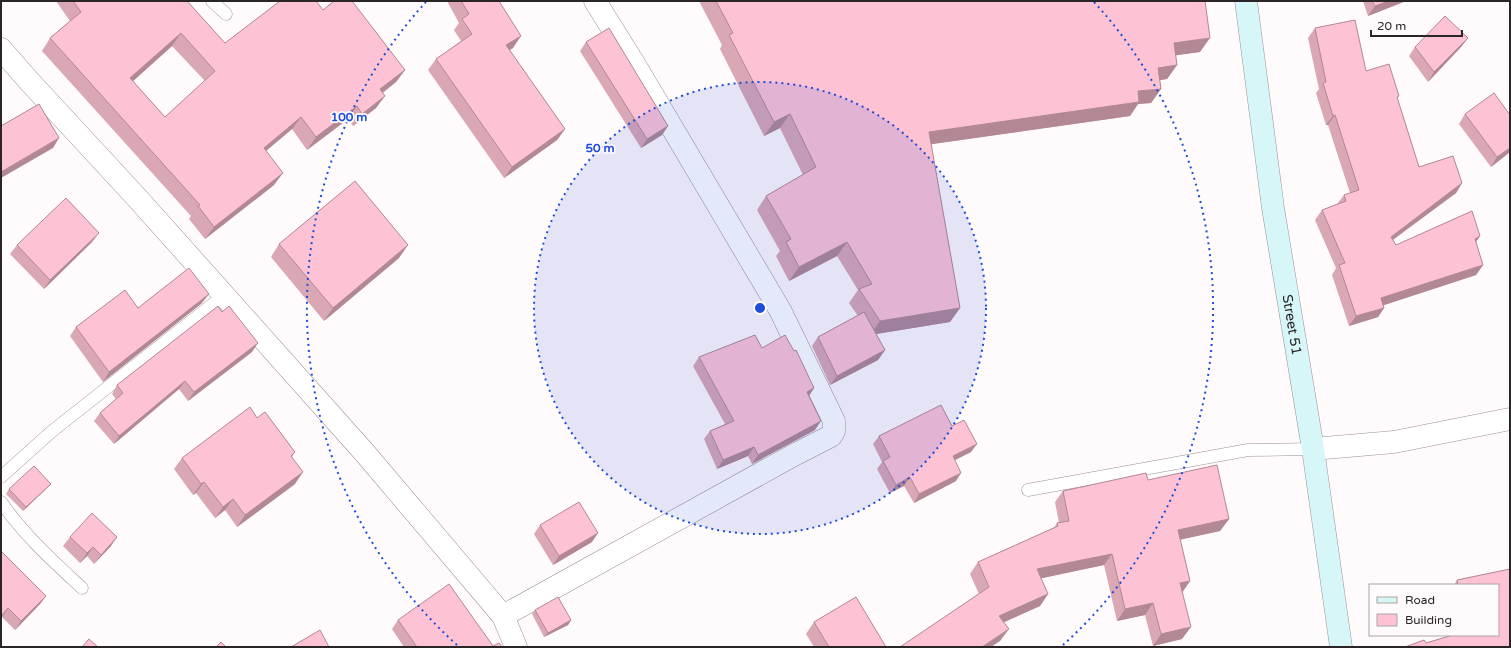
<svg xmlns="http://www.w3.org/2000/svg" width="1511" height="648" viewBox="0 0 1511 648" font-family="'Varela Round',sans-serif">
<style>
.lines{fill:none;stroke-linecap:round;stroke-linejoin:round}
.service-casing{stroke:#9c9194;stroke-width:13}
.minor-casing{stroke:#9c9194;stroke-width:23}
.secondary-casing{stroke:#9c9194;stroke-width:23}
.service{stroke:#fff;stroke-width:12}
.minor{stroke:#fff;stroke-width:22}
.secondary{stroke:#d6f6f7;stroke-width:22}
.wall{fill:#daa7b5;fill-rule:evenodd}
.shaded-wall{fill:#b18894}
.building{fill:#fdc2d3;stroke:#b18894;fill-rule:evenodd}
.ring{fill:none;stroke:#1d4ed8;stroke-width:2;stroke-dasharray:2 4}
.labels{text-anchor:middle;stroke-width:3.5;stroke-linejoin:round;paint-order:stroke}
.street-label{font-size:14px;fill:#2a2627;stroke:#fffafb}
.centre{fill:#1d4ed8;stroke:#fffafb;stroke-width:2}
.ring-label{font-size:12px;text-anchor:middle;font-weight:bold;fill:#1d4ed8;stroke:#fffafb;stroke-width:3.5;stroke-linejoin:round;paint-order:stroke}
</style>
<rect width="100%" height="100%" fill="#fffafb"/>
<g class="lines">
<g class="service-casing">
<g id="service">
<path d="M212 1 226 14"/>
<path d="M1 477 51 432 223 296"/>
<path d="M1028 490 1248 450 1313 449"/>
<path d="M1 502C24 535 53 561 82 588"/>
</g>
</g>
<g class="minor-casing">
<g id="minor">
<path d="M1 49 29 81 139 200 364 452 503 616 516 647"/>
<path d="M1313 449 1394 442 1510 419"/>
<path d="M503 616 792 456 831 436 834 431V421L780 310 635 65 595 1"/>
</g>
</g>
<g class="secondary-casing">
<g id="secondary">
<path id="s1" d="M1246 1 1273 208 1313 449 1341 647"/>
</g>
</g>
<use href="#service" class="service"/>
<use href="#minor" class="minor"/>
<use href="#secondary" class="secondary"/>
</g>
<g class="wall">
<path d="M56 1H187L225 43 323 10 405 70 396 82 383 93 376 108 353 126 348 119 307 150 292 129 266 151 274 185 205 239 189 219 191 216 42 51 50 38 70 21ZM172 46 205 81 165 117 133 81Z"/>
<path d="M447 1H499L513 48 509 50 565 129 557 140 504 178 428 70 436 59 461 41 454 30 459 23Z"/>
<path d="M699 1H1205L1200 52 1175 55 1177 65 1167 79 1160 80 1161 89 1151 103 1138 104 1130 116 931 144 960 308 950 322 876 334 885 350 878 360 830 385 812 346 818 337 858 316 849 303 858 290 837 256 789 281 776 256 780 251 757 210 766 196 803 175 780 128 764 136 720 49 722 45Z"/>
<path d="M1363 1H1406L1368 16Z"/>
<path d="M1315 28 1397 98 1419 167 1462 183 1456 193 1393 240 1396 245 1480 236 1476 242 1483 265 1476 275 1384 305V308L1378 317 1349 326 1332 275 1336 268 1315 220 1322 210 1337 204 1344 195 1350 193 1328 125H1326L1316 93 1319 89 1308 38Z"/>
<path d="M1468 38 1461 47 1428 82 1409 56 1415 47Z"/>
<path d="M586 42 668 126 662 135 641 148 580 51Z"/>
<path d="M1465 114 1510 115V152L1491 167 1459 124Z"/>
<path d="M92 242 44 289 10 254 17 245Z"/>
<path d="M279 244 399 258 324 321 271 257Z"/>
<path d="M202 303 103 382 70 336 76 327 138 308Z"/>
<path d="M762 348 814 388 809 396 815 430 752 464 748 456 717 469 704 439 710 431 725 424 693 366 699 357Z"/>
<path d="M252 352 188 401 179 389 114 444 94 421 100 413 116 399 112 394 117 385Z"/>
<path d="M257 418 295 452 292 457 295 484 237 527 225 510 215 518 196 493 193 495 174 469 182 458Z"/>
<path d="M952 426 971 452 955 460 956 481 914 503 904 486 890 493 877 469 882 462 873 444 879 436Z"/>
<path d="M1148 480 1229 519 1220 531 1180 539 1190 581 1182 592V639L1153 646 1145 615 1117 621 1104 565 1041 578 1048 594 1040 606 1004 622 1000 641 970 574 978 562 1054 528 1057 523H1059L1055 502 1063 491Z"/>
<path d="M51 484 47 488 23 511 6 494 9 489Z"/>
<path d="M540 525 592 542 553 565 534 534Z"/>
<path d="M70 537 111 546 94 564 87 556 80 563 63 546Z"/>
<path d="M1 551 46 596 40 604 15 630 2 617 1 618Z"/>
<path d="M1510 569V647H1405L1424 640 1426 643 1453 635H1498V585H1454L1457 580Z"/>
<path d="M535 610 571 620 568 625 544 637 532 614Z"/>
<path d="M398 620 493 646 502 647H404L392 629Z"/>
<path d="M814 622 886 647H814L806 634Z"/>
</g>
<g class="shaded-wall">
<path d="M1389 1H1406L1368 16 1375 6Z"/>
<path d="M181 33 172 46 122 91 130 78Z"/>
<path d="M521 36 513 48 498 57 506 45Z"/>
<path d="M1210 38 1200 52 1164 57 1174 43Z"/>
<path d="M1468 38 1461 47 1428 82 1434 72Z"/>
<path d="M1177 65 1167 79 1148 82 1158 68Z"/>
<path d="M405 70 396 82 371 101 380 89Z"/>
<path d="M1161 89 1151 103 1138 104 1130 116 919 146 929 132 1138 91Z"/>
<path d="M385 96 376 108 353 126 362 114Z"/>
<path d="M357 106 348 119 307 150 316 137Z"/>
<path d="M790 114 780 128 764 136 774 122Z"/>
<path d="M1335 115 1328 125H1326L1333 116Z"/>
<path d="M301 117 292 129 255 160 264 148Z"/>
<path d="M668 126 662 135 641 148 647 139Z"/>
<path d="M565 129 557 140 504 178 512 167Z"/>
<path d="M59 138 53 148 1 178V172Z"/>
<path d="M1510 148V152L1491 167 1497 157Z"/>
<path d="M283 173 274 185 205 239 214 227Z"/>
<path d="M1462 183 1456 193 1384 246 1391 237Z"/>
<path d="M99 233 92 242 44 289 50 280Z"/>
<path d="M1480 236 1473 246 1475 239Z"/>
<path d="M847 242 837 256 789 281 799 267Z"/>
<path d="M408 245 399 258 324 321 333 308Z"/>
<path d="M1483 265 1476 275 1375 308 1381 298Z"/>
<path d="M209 294 202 303 103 382 109 372Z"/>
<path d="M960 308 950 322 870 335 880 321Z"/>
<path d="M1384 308 1378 317 1349 326 1356 316Z"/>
<path d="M258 343 252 352 188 401 194 392Z"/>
<path d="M885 350 878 360 830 385 837 376Z"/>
<path d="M185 381 179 389 114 444 119 436Z"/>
<path d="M814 388 808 397 807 392Z"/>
<path d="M821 421 815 430 752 464 758 455Z"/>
<path d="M977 444 971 452 947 464 953 456Z"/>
<path d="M754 447 748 456 717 469 723 460Z"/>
<path d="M303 472 295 484 237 527 245 515Z"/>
<path d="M961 473 956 481 914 503 919 494Z"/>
<path d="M910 477 904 486 890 493 896 485Z"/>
<path d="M204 482 196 493 193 495 201 484Z"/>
<path d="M51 484 47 488 23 511 26 507Z"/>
<path d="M233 499 225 510 215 518 223 507Z"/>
<path d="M1229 519 1220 531 1170 542 1178 530Z"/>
<path d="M598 533 592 542 553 565 559 556Z"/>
<path d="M117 537 111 546 94 564 101 555Z"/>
<path d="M93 547 87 556 80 563 87 553Z"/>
<path d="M1112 554 1104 565 1029 581 1037 569Z"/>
<path d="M1190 581 1182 593 1180 583Z"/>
<path d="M1048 594 1040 606 991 628 999 616Z"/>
<path d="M46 596 40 604 15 630 21 621Z"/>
<path d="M1153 603 1145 615 1117 621 1125 609Z"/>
<path d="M8 608 2 617 1 618V616Z"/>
<path d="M571 620 568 625 544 637 548 633Z"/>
<path d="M1191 627 1182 639 1153 646 1161 634Z"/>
<path d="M1009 629 1000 641 991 647H982Z"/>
</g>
<g class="building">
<path d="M73 1H187L225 43 280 1H316L323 10 334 1H352L405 70 380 89 385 96 362 114 357 106 316 137 301 117 264 148 283 173 214 227 198 206 200 205 50 38 81 12ZM181 33 215 71 165 117 130 78Z"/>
<path d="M461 1H499L521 36 506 45 565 129 512 167 436 59 472 34 462 19 469 14Z"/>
<path d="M716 1H1205L1210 38 1174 43 1177 65 1158 68 1161 89 1138 91 1139 102 929 132 960 308 880 321 859 289 872 284 847 242 799 267 786 242 791 239 766 196 816 167 790 114 774 122 729 35 733 33Z"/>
<path d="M1372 1H1389L1375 6Z"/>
<path d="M1445 16 1468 38 1434 72 1415 47Z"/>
<path d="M1355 20 1366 71 1389 64 1399 96 1397 97 1419 167 1453 156 1462 183 1391 237 1396 245 1472 211 1480 236 1475 239 1483 265 1381 298 1384 308 1356 316 1339 265 1345 263 1322 210 1346 201 1344 195 1359 190 1335 115 1333 116 1323 83 1326 82 1315 28Z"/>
<path d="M609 28 668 126 647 139 586 42Z"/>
<path d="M1494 93 1510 115V148L1497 157 1465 114Z"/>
<path d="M39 104 59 138 1 172V126Z"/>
<path d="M355 181 408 245 333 308 279 244Z"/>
<path d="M66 198 99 233 50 280 17 245Z"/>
<path d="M189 268 209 294 109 372 76 327 125 290 138 308Z"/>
<path d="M218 306 222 312 229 306 258 343 194 392 185 381 119 436 100 413 123 393 117 385Z"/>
<path d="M864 312 885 350 837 376 818 337Z"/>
<path d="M755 335 762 348 785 335 794 351 796 350 814 388 807 392 821 421 758 455 754 447 723 460 710 431 734 421 699 357Z"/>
<path d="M941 405 952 426 964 420 977 444 953 456 961 473 919 494 910 477 896 485 883 461 890 457 879 436Z"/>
<path d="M250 407 257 418 265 412 295 452 291 456 303 472 245 515 233 499 223 507 204 482 201 484 182 458Z"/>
<path d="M1217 465 1229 519 1178 530 1190 581 1180 583 1191 627 1161 634 1153 603 1125 609 1112 554 1037 569 1048 594 999 616 1009 629 982 647H900L989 587 978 562 1058 526 1057 523 1069 521 1063 491 1146 473 1148 480Z"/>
<path d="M34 466 51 484 26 507 9 489Z"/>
<path d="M579 502 598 533 559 556 540 525Z"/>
<path d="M92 513 117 537 101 555 93 547 87 553 70 537Z"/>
<path d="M1 551 46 596 21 621 8 608 1 616Z"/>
<path d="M1510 569V647H1405L1424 640 1426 643 1453 635H1498V585H1458L1457 580Z"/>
<path d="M449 584 493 646 499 643 502 647H417L398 620Z"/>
<path d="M558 597 571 620 548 633 535 610Z"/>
<path d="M856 597 886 647H829L814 622Z"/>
<path d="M320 630 329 647H291Z"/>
<path d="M89 639 98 647H82Z"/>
<path d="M221 642 226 647H216Z"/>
</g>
<circle cx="760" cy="308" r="226" fill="#1d4ed8" fill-opacity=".12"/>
<g class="ring">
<circle cx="760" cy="308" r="226"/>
<path d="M457 645A453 453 0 0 1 426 2M1094 2A453 453 0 0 1 1063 645"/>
</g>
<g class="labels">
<g class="street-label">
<text dy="5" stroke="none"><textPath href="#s1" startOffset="327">Street 51</textPath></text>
</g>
</g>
<circle cx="760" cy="308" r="6" class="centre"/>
<g class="ring-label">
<text x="349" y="121">100 m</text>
<text x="600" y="152">50 m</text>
</g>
<rect width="1511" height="648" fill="none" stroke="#2a2627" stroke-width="4"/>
<rect x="1369" y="584" width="130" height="52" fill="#fffafb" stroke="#aaa5a6"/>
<rect x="1377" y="597" width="20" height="6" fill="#d6f6f7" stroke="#aaa5a6"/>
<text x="1405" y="604" font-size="12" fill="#2a2627">Road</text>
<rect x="1377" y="614" width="20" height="12" fill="#fdc2d3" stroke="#aaa5a6"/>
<text x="1405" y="624" font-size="12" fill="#2a2627">Building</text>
<path d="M1371 30v6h91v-6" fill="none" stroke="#2a2627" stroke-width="2"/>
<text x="1377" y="30" font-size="12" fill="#2a2627" stroke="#fffafb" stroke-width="3" paint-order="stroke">20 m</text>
</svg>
